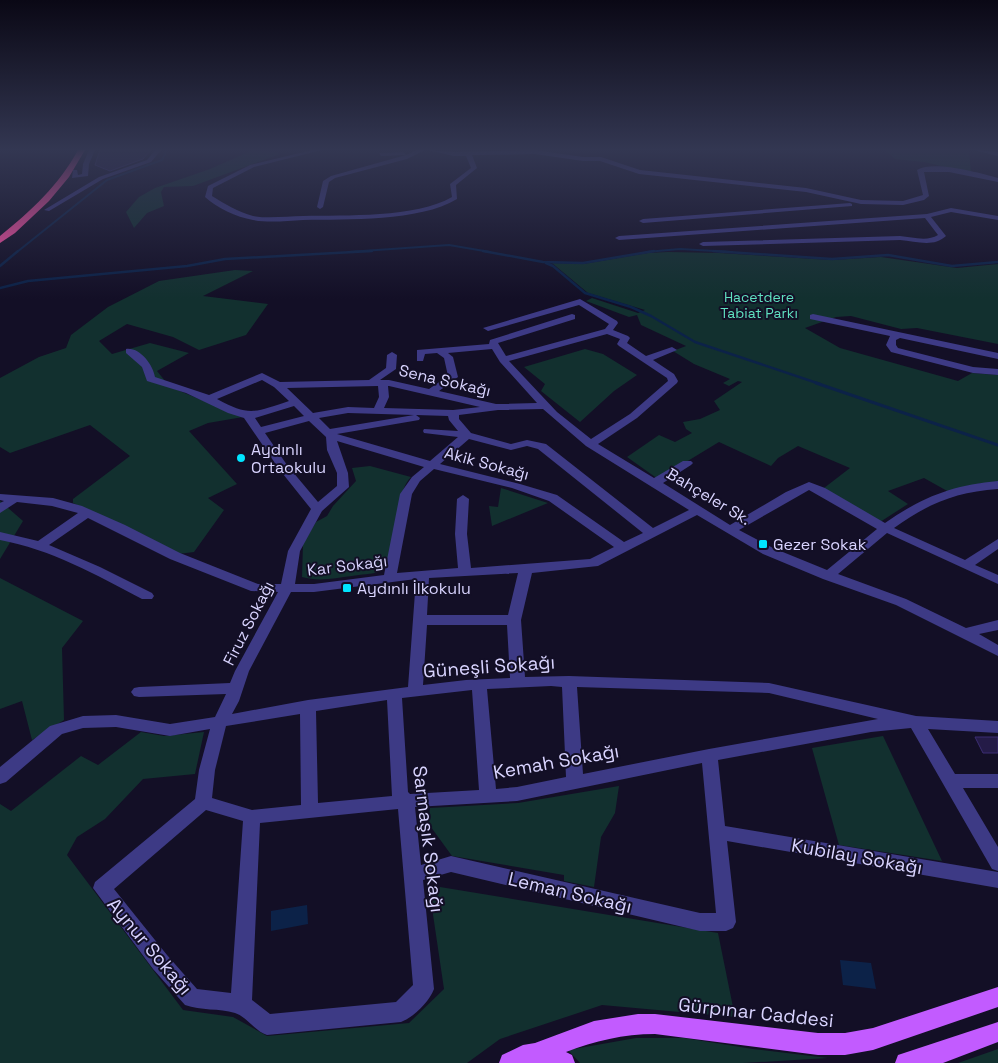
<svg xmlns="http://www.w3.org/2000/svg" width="998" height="1063" viewBox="0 0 998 1063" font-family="'Space Grotesk',sans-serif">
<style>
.green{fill:#12302f}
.water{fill:#0c2248}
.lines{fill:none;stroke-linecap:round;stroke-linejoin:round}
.stream-far2{stroke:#0c2248;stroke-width:2}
.stream-far1{stroke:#0c2248;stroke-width:2.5}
.stream{stroke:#0c2248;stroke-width:3}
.building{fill:#241b47;stroke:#3b2d73}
.minor{fill:#3d3a85;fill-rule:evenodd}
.major{fill:#c25bff;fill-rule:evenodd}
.highway{fill:#ff4fa3;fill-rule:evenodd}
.poi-dot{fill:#00e5ff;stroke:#130f26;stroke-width:2}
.labels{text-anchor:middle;stroke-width:4;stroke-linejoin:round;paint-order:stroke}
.far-park-label{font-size:14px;fill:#5fe0c0;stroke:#130f26}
.street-label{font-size:16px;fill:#d9d4ff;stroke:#130f26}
.poi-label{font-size:16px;fill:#d9d4ff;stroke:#130f26;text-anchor:start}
.near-street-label{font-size:19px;fill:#d9d4ff;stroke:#130f26}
</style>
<rect width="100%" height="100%" fill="#130f26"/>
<g class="green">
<path d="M253 150 273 152 280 154 193 186 164 187 161 192 164 206 147 213 134 228 126 212 139 197 155 188 210 169Z"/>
<path d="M885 150H969L971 173 924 162 895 159Z"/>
<path d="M668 252 719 253 832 260 881 257 957 268 998 264V344L917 328 901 329 851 316 836 317 805 328 840 348 958 381 972 373 998 375V483H982L949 492 924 478 888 491 908 504 880 522 824 488 850 468 798 446 778 458 771 466 719 442 658 479 627 457 659 435 675 442 692 433 686 429 683 422 700 419 720 410 714 401 742 382 738 381 729 386 723 383 730 379 694 364 673 351 686 346 641 325 637 315 629 317 586 301 592 298 638 313 645 310 588 293 552 263 583 264 648 253Z"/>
<path d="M235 270 253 271 203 296 268 304 246 335 199 350 173 337 127 324 99 341 112 354 150 343 189 353 157 371 170 387 243 417 208 423 189 431 237 484 208 498 224 510 194 552 178 554 148 537 73 503V499L130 456 90 425 10 453 0 447V378L39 357 66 348 71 335 108 307 159 281Z"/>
<path d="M585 349 603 354 637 375 614 391 580 422 541 391 545 384 524 367Z"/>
<path d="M370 466 411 477C392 495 399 558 379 571 373 575 360 574 352 576 335 578 319 582 302 577L303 544 316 522 327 516 333 506 356 481 352 468Z"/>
<path d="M501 488 548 503 492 526 489 506 498 507Z"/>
<path d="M0 501 23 521 0 559Z"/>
<path d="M0 578 83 621 62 648 64 720 32 740 22 701 0 709Z"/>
<path d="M141 732 164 736 204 732 195 774 143 779 105 819 77 837 67 855 183 1010 233 1017 267 1036 409 1023 444 989 431 901 440 887 718 933 735 1017 602 1005 500 1039 467 1063H0V804L11 811 81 756 98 765Z"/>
<path d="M883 736 942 861 839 845 812 748Z"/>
<path d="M619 786 615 813 601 837 594 887 564 881V875L452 856 428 823 430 808 518 803Z"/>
<path d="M636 1038H684L753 1049 828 1058 743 1063H580L568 1050Z"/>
<path d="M998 1049V1063H958Z"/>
</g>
<g class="water">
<path d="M307 905 308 924 271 931V911Z"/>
<path d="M840 960 871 963 876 989 843 985Z"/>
</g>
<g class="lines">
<g class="stream-far2">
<path d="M17 252 107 180 162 160 167 150"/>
<path d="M348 252 449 245 490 252"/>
<path d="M646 252 680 249 732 252"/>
</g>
<g class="stream-far1">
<path d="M483 251 543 262 583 263 654 251"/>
<path d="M713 251 832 259 888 255 952 266 998 262"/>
<path d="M546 263 553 266 585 293 631 307 651 316 695 342 820 384"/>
<path d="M0 266 18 251"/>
<path d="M0 288 28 281 187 266 225 259 372 251"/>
</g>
<path class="stream" d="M816 383 998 445"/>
</g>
<g class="building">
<path d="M100 150H151L143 159 110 171 95 165Z"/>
<path d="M975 737H998V753H983Z"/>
</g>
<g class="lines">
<g class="minor">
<path d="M89 150H95L89 164 88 176 72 178 73 170H77L78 175 82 174 83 164Z"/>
<path d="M155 150H161L151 162 103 179 49 211 44 210 99 177 147 160Z"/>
<path d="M312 150H322L254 167 213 188 212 196C225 204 238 212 253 216 269 219 288 216 303 216 345 215 416 218 452 197L450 184 471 168 466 156H454L427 150 454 152 535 150 583 157H601L640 170 806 188 861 200 903 201 923 195 917 170C934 160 979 173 998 178V182L949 172H924L929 196 924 200 903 205 861 204 806 192 639 174 600 161H583L535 154 472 155 477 168 456 185 457 199C419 222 347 219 303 220 287 221 268 223 253 220 236 217 217 208 205 197L208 186 250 165Z"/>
<path d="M417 150H425L407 159 335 178 329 182 323 207 320 209 317 207 323 181 331 176 406 155 381 156 379 153 404 152 406 155Z"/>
<path d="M976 150 998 152V156L977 151Z"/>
<path d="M850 203 852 204V206L643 223 639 221 643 219Z"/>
<path d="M951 208 998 216V220L951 212 931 217 946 236C933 248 916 241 900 240L703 246 699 244 703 242 900 236C912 237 927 242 938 235L925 218 619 240 615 238 619 236 927 214Z"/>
<path d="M580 299 617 321 618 323 613 330 628 336 630 338 627 343 646 356 672 347 677 350 653 360 674 374 678 381 677 383 637 418 598 444 654 478 683 461H691L693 463 691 465 663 483 730 525 786 492 809 482 825 488 885 523C922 497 953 485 998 481V489C956 492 929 503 894 528L965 560 998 539V549L975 565 998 575V584L887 533 838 574 906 599 966 628 998 620V630L979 634 998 645V656L896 605 823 579 763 554 697 515 598 566 532 573 521 620 525 677 569 676 769 683 916 716 998 721V733L928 729 955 774H998V788H963L998 847V871L992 869 911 728 871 732 718 760 725 826 998 872V888L727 841 736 922 733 928 726 931H700L451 872 423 880 434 989C429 1002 414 1017 401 1022L267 1035C255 1031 247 1017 235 1013 219 1008 201 1011 185 1005L153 969 93 888 95 882 195 799 199 770 210 729 170 736 116 727 83 728 62 734 6 782 0 784V767L50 726 83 716 116 715 170 724 215 717 226 694 139 697 134 696 131 692 134 688 139 687 230 683 235 671 278 592 251 591 170 559 88 518 49 545 100 567 152 593 154 596 152 599H142C97 575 50 549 0 540V532L38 541 78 513 52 506 17 502 0 513V503L4 501 0 500V494L53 498 82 506 125 525 180 553 258 584H281L288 551 311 509 279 469 244 418 228 413 186 393 147 381 142 367 126 353V349C140 347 153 365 155 377L209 395 262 373 280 382 369 380 386 368 387 355 392 352 397 355 396 369 380 380H389L429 389 448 376 444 358 437 353 425 354 423 361H417V350L489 344 490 340 572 314 575 315V319L498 343 506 356 605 329 609 324 579 305 488 331 483 328ZM607 334 620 339 617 344 619 346 667 378 668 381 630 414 591 439 557 412 509 361ZM492 349 500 362 537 403 496 404 439 391 458 377 453 357 448 353ZM262 380 274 387 289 401C255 412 250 417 217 399ZM378 386 379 397 374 408 348 407 313 413 287 388ZM388 386H389L480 407 453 410 384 408 389 397ZM294 406 304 416 261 427 255 418ZM543 409 586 446 689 510 653 528 546 444 527 440 511 444 471 433 459 419V415L498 410ZM348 413 414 415 330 429 319 418ZM416 415 448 416 449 420 458 431 424 429 423 431 424 433 458 437 430 461 337 434 419 420 420 418ZM309 421 326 437 327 450 337 473V486L318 502 287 465 265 433ZM469 439 511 450 527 446 538 449 643 533 624 542 557 495 520 484 440 464ZM337 441 424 467 412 477 400 494 384 575 314 584H295L300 551 322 511 349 487 348 473ZM434 469 512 488 549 501 614 547 590 559 471 568 467 534 469 499 463 495 457 499 455 534 458 568 397 573 412 494 420 481ZM809 490 877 529 827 570 773 548 739 530ZM518 573 508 615H427L429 578ZM416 579 408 687 308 700 232 714 239 701 249 671 291 592H314ZM427 625H507L510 678 466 680 423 685ZM551 686 562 687 566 777 517 787 496 789 487 689ZM577 687 769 693 878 719 709 749 583 774ZM472 690 479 790 410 794 408 792 402 698ZM387 700 392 796 318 803 316 711ZM300 714 301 805 252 810 212 798 215 770 226 726ZM702 763 716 913H700L451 856 421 865 415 807 517 801ZM398 809 413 985 396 1002 270 1014 252 1000 260 823ZM206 810 243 821 231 993 197 989 167 955 114 889Z"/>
<path d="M813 314 998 353V359L900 338 896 340V345L898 348 973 367 998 369V375L973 373 891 352 886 345 890 336 810 319V315Z"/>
</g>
<g class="major">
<path d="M998 987V1007L873 1050 845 1055H818L655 1034C623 1034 595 1041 566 1052L572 1055 575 1063H499L502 1055 523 1045 535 1043 594 1021 638 1014H655L818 1033H845L873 1028Z"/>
<path d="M998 1022V1042L943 1063H895L898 1055Z"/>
</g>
<path class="highway" d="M78 150H85L69 177 49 201 15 233 0 243V236C31 211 59 185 78 150Z"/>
</g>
<linearGradient id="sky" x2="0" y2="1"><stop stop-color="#0a0815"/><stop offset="0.5" stop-color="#333752"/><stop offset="1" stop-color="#333752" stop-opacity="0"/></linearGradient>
<rect width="998" height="299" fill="url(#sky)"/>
<g class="poi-dot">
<circle cx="241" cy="458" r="5"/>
<rect x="758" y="539" width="10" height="10" rx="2.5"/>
<rect x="342" y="583" width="10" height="10" rx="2.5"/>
</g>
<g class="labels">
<g class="far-park-label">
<text x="759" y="302">Hacetdere<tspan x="759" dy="16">Tabiat Parkı</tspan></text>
</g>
<g class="street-label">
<text transform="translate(445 380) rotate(13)" y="6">Sena Sokağı</text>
<text transform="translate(487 463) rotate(15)" y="6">Akik Sokağı</text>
<text transform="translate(709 496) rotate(31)" y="6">Bahçeler Sk.</text>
<text transform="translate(347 565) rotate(-7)" y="6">Kar Sokağı</text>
<text transform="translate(248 623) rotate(-63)" y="6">Firuz Sokağı</text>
</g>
<g class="poi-label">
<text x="251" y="455">Aydınlı<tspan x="251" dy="18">Ortaokulu</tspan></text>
<text x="773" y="550">Gezer Sokak</text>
<text x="357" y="594">Aydınlı İlkokulu</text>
</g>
<g class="near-street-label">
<text transform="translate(489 666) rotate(-4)" y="7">Güneşli Sokağı</text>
<text transform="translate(556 761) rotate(-10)" y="7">Kemah Sokağı</text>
<text transform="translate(429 839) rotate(83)" y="7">Sarmaşık Sokağı</text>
<text transform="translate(857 856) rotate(10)" y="7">Kubilay Sokağı</text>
<text transform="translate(570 892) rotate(13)" y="7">Leman Sokağı</text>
<text transform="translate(150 946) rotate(50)" y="7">Aynur Sokağı</text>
<text transform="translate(756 1012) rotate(6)" y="7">Gürpınar Caddesi</text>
</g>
</g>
</svg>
